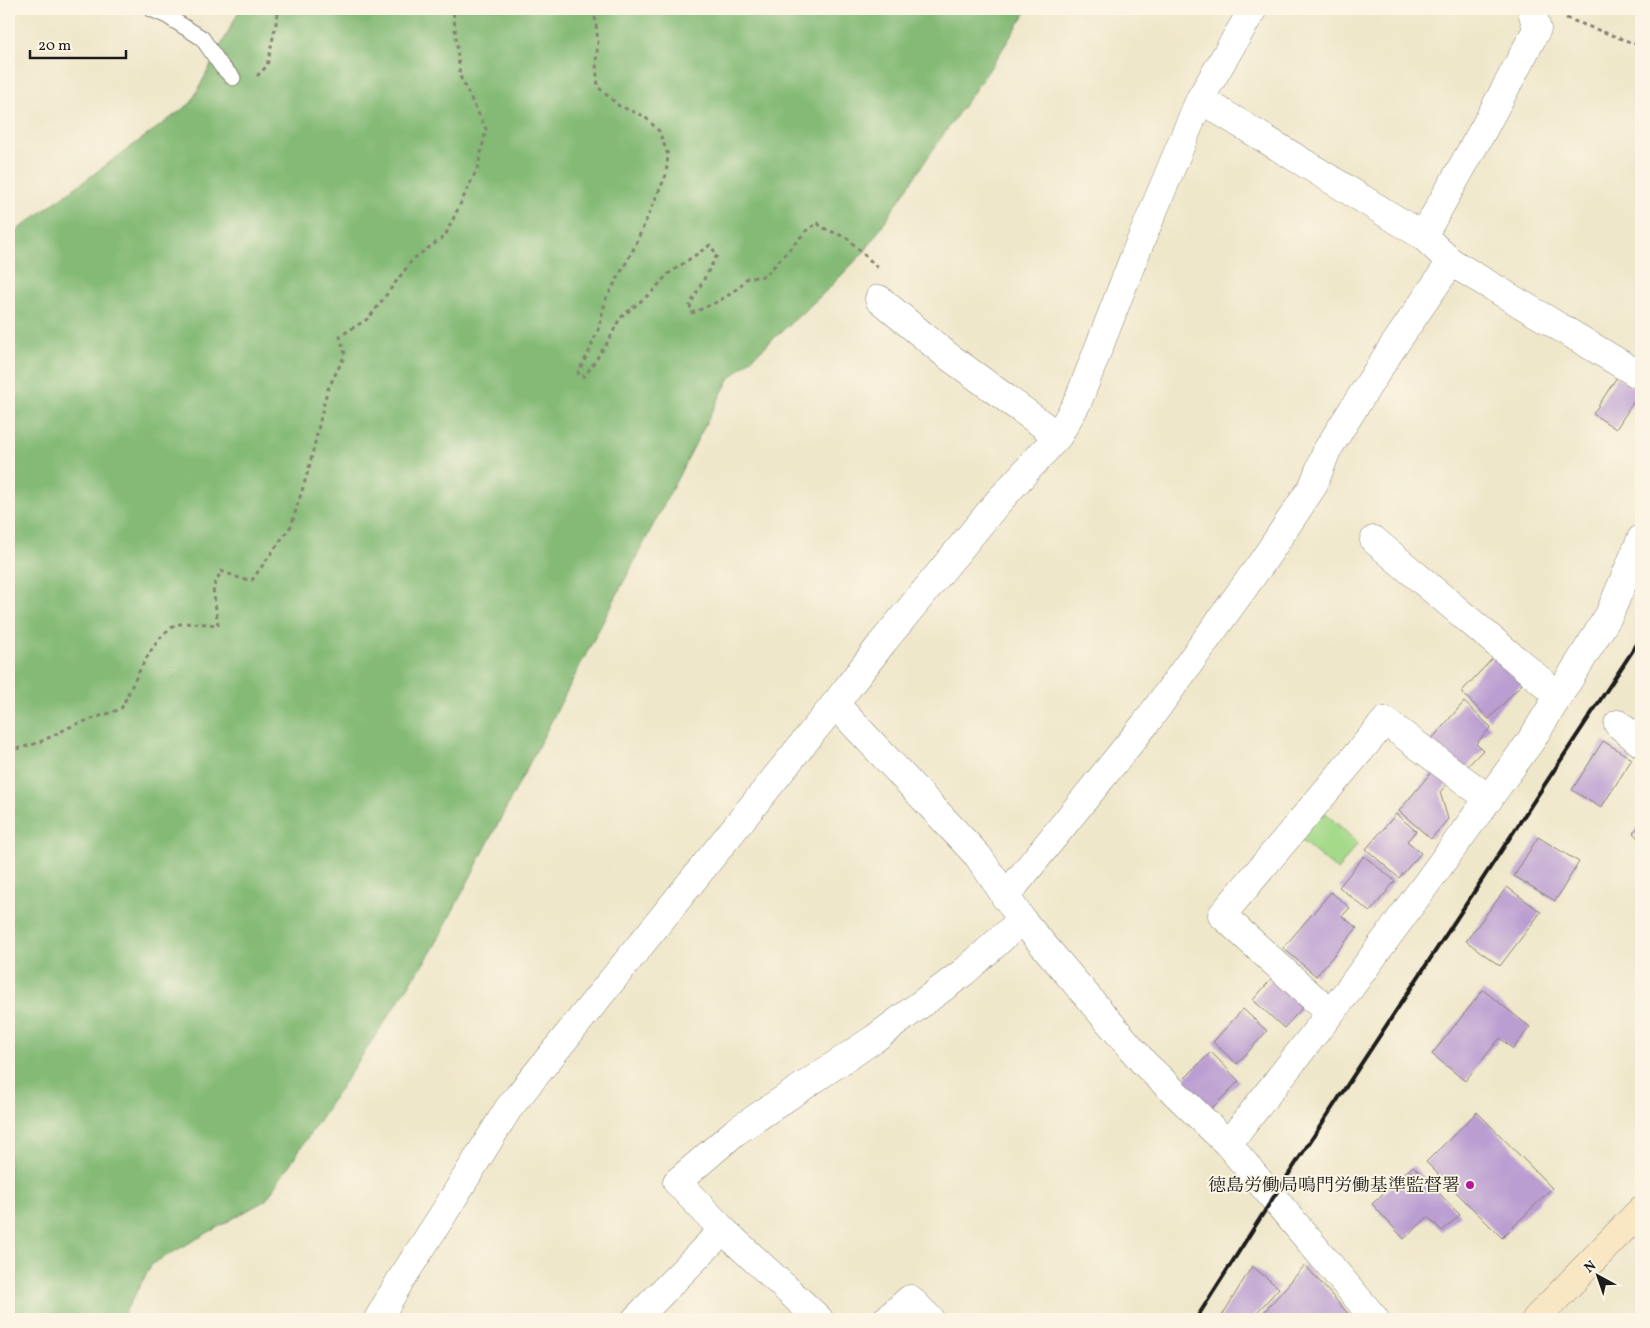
<svg xmlns="http://www.w3.org/2000/svg" width="1650" height="1328" viewBox="0 0 1650 1328" font-family="Vollkorn,'Noto Serif JP',serif">
<style>
.green{fill:#a5da8a;stroke:#607b53}
.forest{fill:#84ba76;stroke:#506b49}
.building{fill:#ba9dd1}
.lines{fill:none;stroke-linecap:round;stroke-linejoin:round}
.lane-casing{stroke:#868273;stroke-width:17}
.street-casing{stroke:#868273;stroke-width:29}
.secondary-casing{stroke:#868273;stroke-width:29}
.path{stroke:#868273;stroke-width:3;stroke-dasharray:4 4;stroke-linecap:butt}
.lane{stroke:#fff;stroke-width:15}
.street{stroke:#fff;stroke-width:28}
.secondary{stroke:#f9e7c3;stroke-width:28}
.rail{stroke:#1c1c1c;stroke-width:4}
.poi-dot{fill:#b5179e;stroke:#fcf5e5;stroke-width:2}
.labels{text-anchor:middle;stroke-width:4;stroke-linejoin:round;paint-order:stroke}
.poi-label{font-size:18px;fill:#1c1c1c;stroke:#fcf5e5;text-anchor:end}
</style>
<rect width="100%" height="100%" fill="#fcf5e5"/>
<filter id="ink" filterUnits="userSpaceOnUse"><feTurbulence type="fractalNoise" baseFrequency=".02" numOctaves="2"/><feDisplacementMap in="SourceGraphic" scale="10" xChannelSelector="R" yChannelSelector="G"/><feConvolveMatrix kernelMatrix="1 2 1 2 8 2 1 2 1" color-interpolation-filters="sRGB"/></filter>
<filter id="wash" filterUnits="userSpaceOnUse"><feTurbulence type="fractalNoise" baseFrequency=".0096" numOctaves="4" result="noise"/><feDisplacementMap in="SourceGraphic" scale="20" xChannelSelector="R" yChannelSelector="G"/><feGaussianBlur stdDeviation="1.12" result="paint"/><feColorMatrix in="noise" values="0 0 0 0 0 0 0 0 0 0 0 0 0 0 0 0 0 1.4 0 .05"/><feComposite in="paint" operator="in"/></filter>
<g filter="url(#wash)">
<rect width="100%" height="100%" fill="#efe7ca"/>
<path class="green" d="M1321 809 1358 843 1337 870 1297 837Z"/>
<path class="forest" d="M240 9H1028L993 64 938 142 865 251 824 293 729 379 433 949 266 1200 152 1264 121 1319H9V236L191 103Z"/>
<g id="blocks">
<g class="building">
<path d="M1617 377 1640 392 1616 429 1593 414Z"/>
<path d="M1494 657 1522 684 1489 719 1461 692Z"/>
<path d="M1464 702 1491 727 1476 744 1483 750 1463 771 1430 741Z"/>
<path d="M1603 741 1632 759 1601 808 1572 790Z"/>
<path d="M1433 770 1448 783 1440 792 1448 819 1431 839 1399 811Z"/>
<path d="M1396 814 1416 831 1407 841 1421 853 1399 878 1366 849Z"/>
<path d="M1641 823V840L1633 833Z"/>
<path d="M1538 837 1579 862 1555 901 1514 876Z"/>
<path d="M1364 856 1395 881 1370 912 1339 887Z"/>
<path d="M1507 887 1541 912 1500 966 1466 941Z"/>
<path d="M1331 892 1350 908 1342 916 1357 928 1316 976 1283 948Z"/>
<path d="M1274 976 1306 1004 1284 1028 1253 1000Z"/>
<path d="M1483 990 1530 1027 1513 1049 1500 1038 1465 1081 1432 1054Z"/>
<path d="M1243 1009 1267 1031 1237 1064 1213 1042Z"/>
<path d="M1211 1052 1239 1081 1208 1112 1180 1083Z"/>
<path d="M1477 1112 1552 1188 1502 1238 1426 1162Z"/>
<path d="M1413 1166 1460 1215 1442 1231 1428 1217 1404 1239 1372 1204Z"/>
<path d="M1305 1265 1353 1319H1258Z"/>
<path d="M1252 1266 1279 1288 1251 1319H1220Z"/>
</g>
</g>
</g>
<g filter="url(#ink)">
<use href="#blocks" fill-opacity="0" stroke="#868273" stroke-width="1"/>
<g class="lines">
<g class="lane-casing">
<path id="lane" d="M151 9 167 16 202 38 222 67 233 78"/>
</g>
<g class="street-casing">
<g id="street">
<path d="M1200 99 1423 236 1451 262 1641 376"/>
<path d="M1423 236 1483 130 1537 29 1532 11 1533 9"/>
<path d="M879 299 948 356 1058 436"/>
<path d="M1374 540 1559 696"/>
<path d="M835 704 978 856 1022 920 1144 1063 1228 1144 1375 1319"/>
<path d="M1618 724 1641 743"/>
<path d="M1005 897 1146 723 1263 561 1313 486 1327 450 1390 351 1451 262"/>
<path d="M1330 1013 1222 915 1385 721 1489 799"/>
<path d="M1228 1144 1347 992 1530 742 1609 615 1641 539"/>
<path d="M378 1319 400 1281 442 1216 508 1109 835 704 883 642 998 502 1058 436 1078 401 1134 257 1200 99 1253 9"/>
<path d="M636 1319 723 1230"/>
<path d="M819 1319 723 1230 677 1182 735 1132 874 1039 964 972 1022 920"/>
<path d="M887 1319 910 1299 930 1319"/>
</g>
</g>
<g class="secondary-casing">
<path id="secondary" d="M1536 1319 1641 1210"/>
</g>
<g class="path">
<path d="M594 9 598 41 596 64 598 87 619 106 644 116 659 131 668 155 666 175 633 250 606 299 598 330 588 354 578 372 579 376H585L609 340 620 318 652 292 668 274 710 245 717 255 690 305 692 313C713 304 733 296 747 278L765 276 807 230 818 223 821 227 847 238 879 269"/>
<path d="M1566 18 1641 46"/>
<path d="M257 76 267 66 279 9"/>
<path d="M9 751 38 743 74 725 121 709C132 687 155 629 180 624 192 622 206 624 218 625L213 588 221 571 242 579 252 580 291 526 309 468 327 391 345 355 340 336 369 318 413 259 445 236 478 167 486 129 460 76 453 9"/>
</g>
<use href="#lane" class="lane"/>
<use href="#street" class="street"/>
<use href="#secondary" class="secondary"/>
<path class="rail" d="M1196 1319 1273 1198 1641 638"/>
</g>
</g>
<circle class="poi-dot" cx="1470" cy="1185" r="5"/>
<g class="labels">
<g class="poi-label">
<text x="1460" y="1191">徳島労働局鳴門労働基準監督署</text>
</g>
</g>
<rect width="1650" height="1328" fill="none" stroke="#fcf5e5" stroke-width="30"/>
<g transform="translate(1598 1276) rotate(320)" stroke="#fcf5e5" stroke-width="4" paint-order="stroke">
<path d="M0-4L9 19L0 12L-9 19Z" fill="#1c1c1c"/>
<text y="-8" font-size="14" font-weight="bold" text-anchor="middle" fill="#1c1c1c">N</text>
</g>
<path d="M30 50v8h96v-8" fill="none" stroke="#1c1c1c" stroke-width="2.5"/>
<text x="38" y="50" font-size="15" fill="#1c1c1c" stroke="#fcf5e5" stroke-width="4" paint-order="stroke">20 m</text>
</svg>
